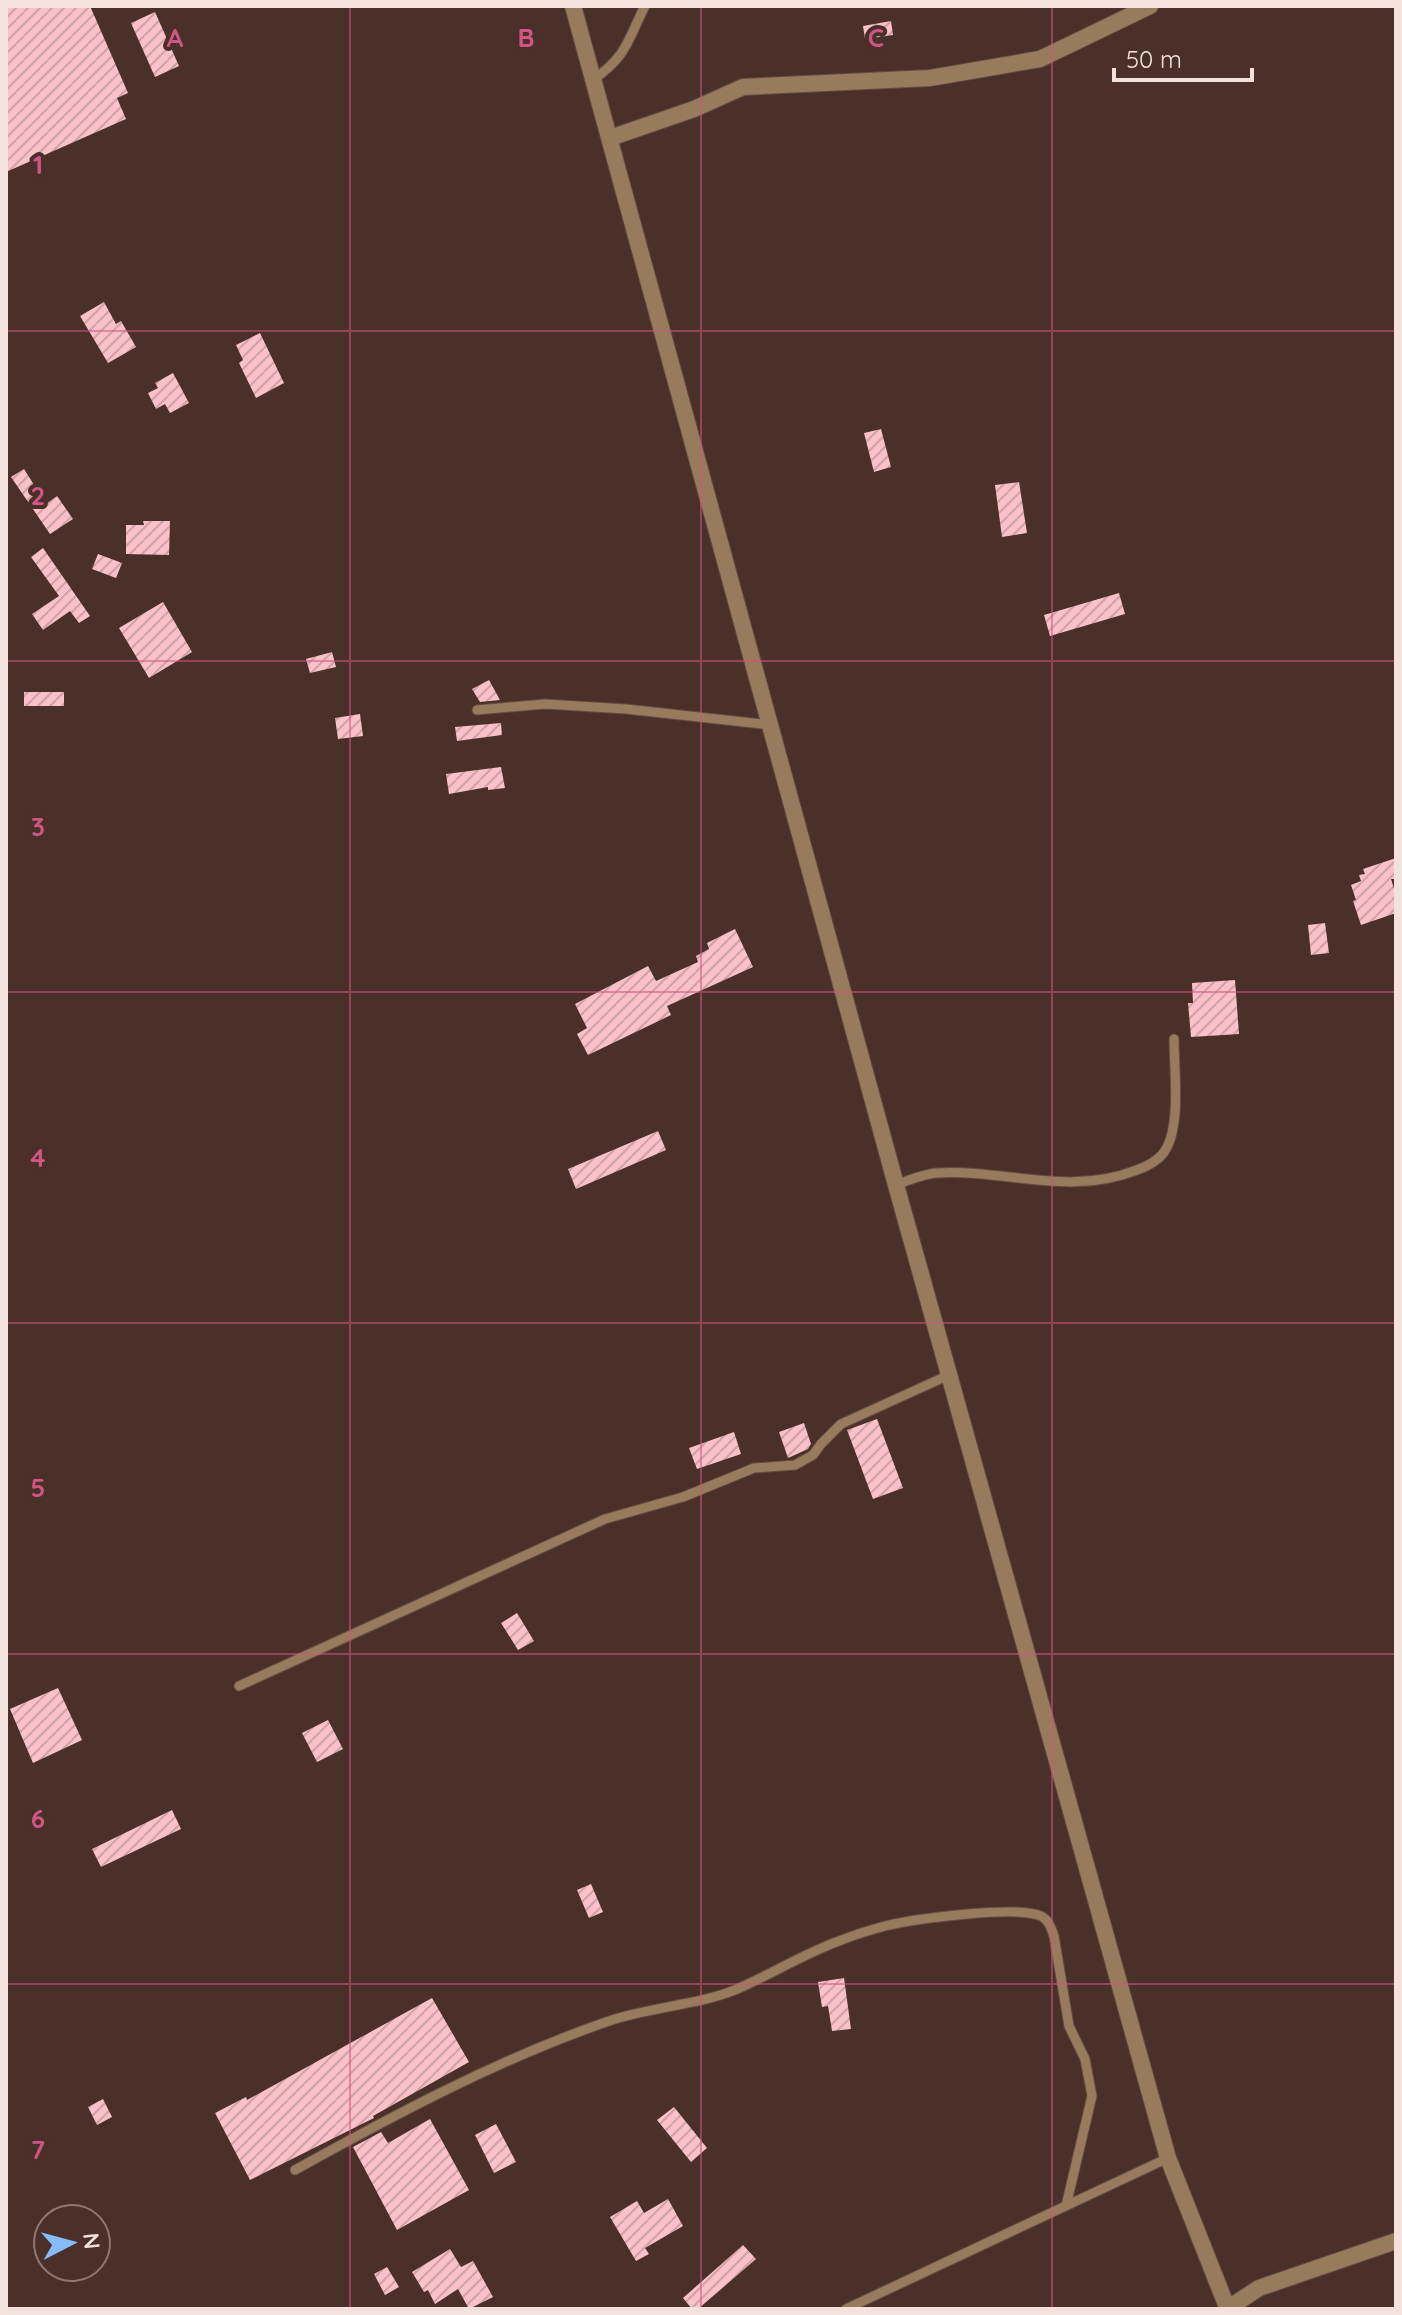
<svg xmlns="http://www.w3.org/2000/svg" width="1402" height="2315" viewBox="0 0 1402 2315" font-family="Quicksand,sans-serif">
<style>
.building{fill:url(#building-hatch)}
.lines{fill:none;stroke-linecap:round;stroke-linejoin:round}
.lane-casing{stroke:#654c45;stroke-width:11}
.street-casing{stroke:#654c45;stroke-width:18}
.lane{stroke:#987b5c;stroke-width:9}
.street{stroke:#987b5c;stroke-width:16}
.grid{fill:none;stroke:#d15582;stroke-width:2;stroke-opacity:0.55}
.grid-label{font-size:26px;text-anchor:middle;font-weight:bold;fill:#d15582;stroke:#4a3028;stroke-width:8;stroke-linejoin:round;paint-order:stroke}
</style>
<defs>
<pattern id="building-hatch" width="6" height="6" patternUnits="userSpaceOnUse" patternTransform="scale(2)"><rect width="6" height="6" fill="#fbc1c8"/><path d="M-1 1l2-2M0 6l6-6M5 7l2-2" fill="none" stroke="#cea2a6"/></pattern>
</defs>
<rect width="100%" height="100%" fill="#4a3028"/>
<g class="building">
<path d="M6 6H90L128 93 117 98 126 119 6 172Z"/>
<path d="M155 12 179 66 155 77 131 23Z"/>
<path d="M891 21 893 35 865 39 863 26Z"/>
<path d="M104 302 116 324 121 321 136 347 108 363 80 316Z"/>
<path d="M260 333 284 383 256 398 239 363 243 360 236 345Z"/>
<path d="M173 373 189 403 170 413 165 404 156 409 148 393 158 388 155 383Z"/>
<path d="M881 429 891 467 874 472 864 433Z"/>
<path d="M24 469 46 504 57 496 73 519 50 534 11 477Z"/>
<path d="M1019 482 1027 533 1002 537 995 485Z"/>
<path d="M143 521H170L169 555 126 554V525H144Z"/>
<path d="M43 548 90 616 79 623 70 611 43 630 32 614 59 596 31 557Z"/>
<path d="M98 554 122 563 116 578 92 569Z"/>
<path d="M1119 593 1125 614 1050 636 1044 615Z"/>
<path d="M163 602 192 652 149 678 119 628Z"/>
<path d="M332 652 336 667 310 673 306 659Z"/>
<path d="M489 680 500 700 480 702 472 689Z"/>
<rect x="24" y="692" width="40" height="14"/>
<path d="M360 714 363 736 338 739 335 718Z"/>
<path d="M501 723 502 735 457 741 455 727Z"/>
<path d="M501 767 505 788 488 790V787L449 794 446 774Z"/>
<path d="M1396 858V879H1391L1396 895V913L1361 925 1353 901 1356 900 1351 885 1361 881 1359 875 1365 874 1363 869Z"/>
<path d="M1325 923 1329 953 1311 955 1308 925Z"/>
<path d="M735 929 753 967 667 1006 671 1015 588 1055 577 1034 587 1028 575 1004 648 966 656 981 698 962 696 956 709 949 707 943Z"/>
<path d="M1235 980 1239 1034 1191 1037 1188 1003H1193L1192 983Z"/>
<path d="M658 1131 666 1150 576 1189 568 1169Z"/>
<path d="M877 1419 903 1488 873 1499 847 1430Z"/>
<path d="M804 1423 811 1444 808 1449 788 1458 779 1432Z"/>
<path d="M734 1432 741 1454 697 1469 689 1448Z"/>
<path d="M517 1613 534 1641 518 1650 501 1623Z"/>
<path d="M58 1688 82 1740 33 1763 10 1709Z"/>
<path d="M328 1720 343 1749 317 1762 302 1733Z"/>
<path d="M172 1810 181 1829 101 1867 92 1849Z"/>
<path d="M591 1884 603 1912 589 1918 577 1890Z"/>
<path d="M844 1978 851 2029 832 2031 828 2006 822 2007 818 1982Z"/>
<path d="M432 1998 469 2062 373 2116 374 2118 250 2180 215 2113 246 2097 247 2100Z"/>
<path d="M103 2099 112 2117 97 2125 88 2107Z"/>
<path d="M674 2107 707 2148 691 2162 657 2120Z"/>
<path d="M430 2119 469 2190 397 2230 353 2147 381 2132 388 2143Z"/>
<path d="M496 2124 516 2162 494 2173 475 2135Z"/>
<path d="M668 2199 683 2226 645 2248 649 2254 636 2261 610 2217 637 2201 644 2213Z"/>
<path d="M743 2245 756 2259 698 2309H692L683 2298Z"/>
<path d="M450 2249 461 2267 473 2261 493 2297 469 2309 458 2289 435 2304 428 2290 424 2292 412 2272Z"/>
<path d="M387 2267 399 2287 385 2295 374 2274Z"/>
</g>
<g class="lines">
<g class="lane-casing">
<g id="lane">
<path d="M593 80C628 55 627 41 645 6"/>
<path d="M477 710 545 704 626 709 770 725"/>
<path d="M896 1185C909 1180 923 1174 937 1173 1007 1169 1067 1197 1137 1170 1148 1166 1160 1160 1166 1149 1181 1123 1174 1069 1174 1039"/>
<path d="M239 1686 605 1519 683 1497 754 1468 795 1465 813 1455 821 1444 841 1424 949 1375"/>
<path d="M295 2170C396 2114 497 2060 606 2022 648 2007 694 2006 735 1990 770 1975 803 1954 839 1941 854 1935 870 1930 885 1926 914 1919 1017 1905 1041 1916 1049 1920 1051 1928 1054 1936L1069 2026 1085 2059 1092 2096 1066 2206"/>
<path d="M846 2309 1168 2158"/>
</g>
</g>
<g class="street-casing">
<g id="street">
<path d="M573 6 896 1185 1168 2158 1227 2307"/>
<path d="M610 138 694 109 743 87 930 78 1040 59 1150 6"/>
<path d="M1227 2309 1259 2288 1396 2241"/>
</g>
</g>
<use href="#lane" class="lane"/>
<use href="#street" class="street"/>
</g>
<path class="grid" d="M350 6V2309M701 6V2309M1052 6V2309M6 331H1396M6 661H1396M6 992H1396M6 1323H1396M6 1654H1396M6 1984H1396"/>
<g class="grid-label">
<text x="175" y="47">A</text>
<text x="526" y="47">B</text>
<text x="876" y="47">C</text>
<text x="38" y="174">1</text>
<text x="38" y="505">2</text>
<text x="38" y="836">3</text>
<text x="38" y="1167">4</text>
<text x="38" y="1497">5</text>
<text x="38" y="1828">6</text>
<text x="38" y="2159">7</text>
</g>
<rect width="1402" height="2315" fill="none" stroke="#f3e2dc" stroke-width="16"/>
<g transform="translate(72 2243) rotate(84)"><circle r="38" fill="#4a3028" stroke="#8e7770" stroke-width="2"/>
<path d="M0-6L14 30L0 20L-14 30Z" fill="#87bbfb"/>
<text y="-12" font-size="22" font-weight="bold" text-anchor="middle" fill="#f3e2dc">N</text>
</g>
<path d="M1114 68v12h138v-12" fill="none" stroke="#f3e2dc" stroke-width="4"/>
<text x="1126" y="68" font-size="24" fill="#f3e2dc" stroke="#4a3028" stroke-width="6" paint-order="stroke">50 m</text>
</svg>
